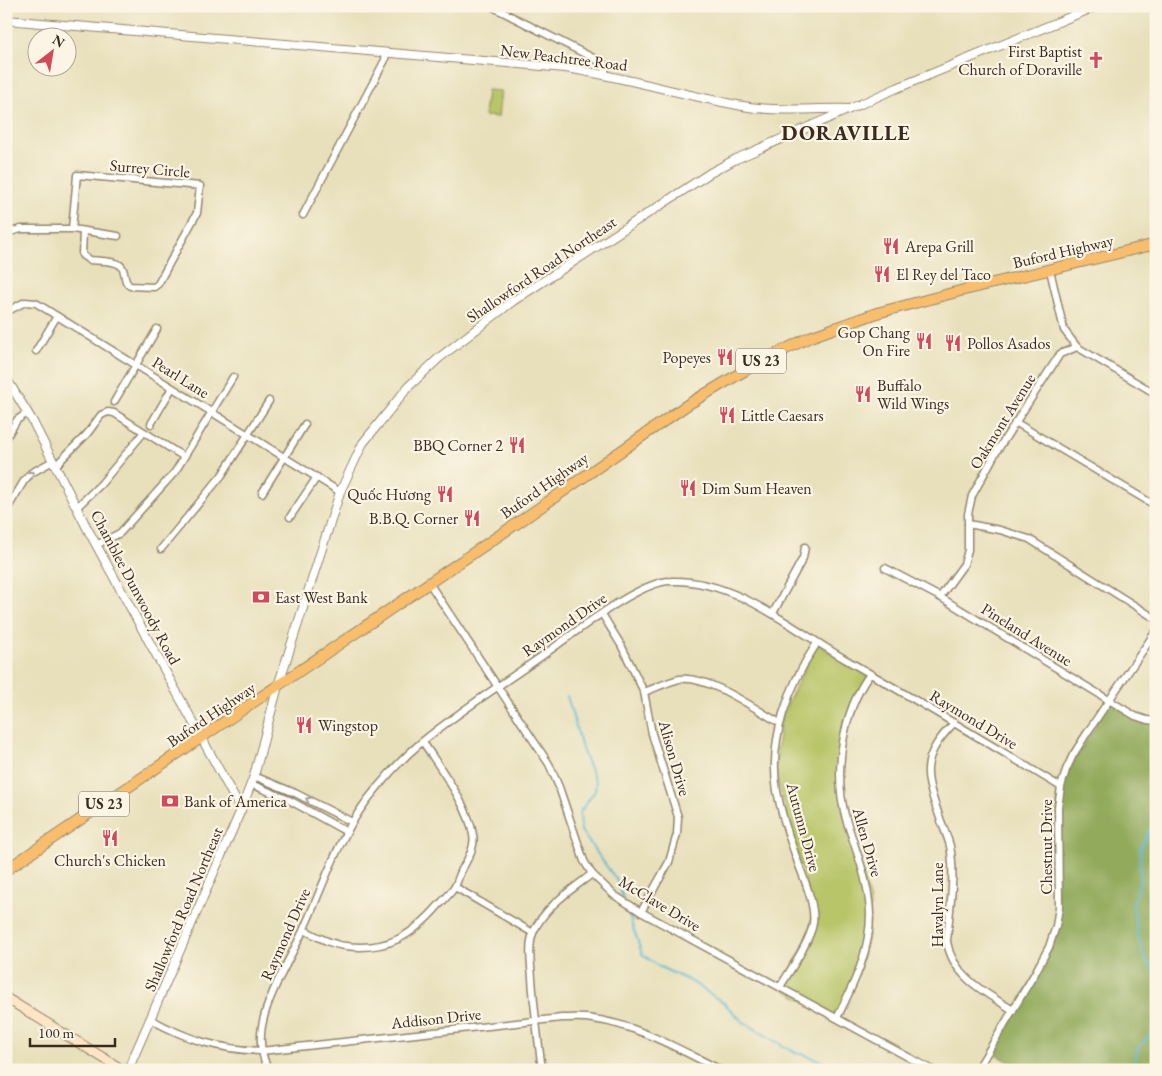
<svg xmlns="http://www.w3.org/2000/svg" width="1162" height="1076" viewBox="0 0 1162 1076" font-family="'EB Garamond',serif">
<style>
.green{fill:#b8c567;stroke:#7a7842}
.forest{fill:#92aa5c;stroke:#666a3d}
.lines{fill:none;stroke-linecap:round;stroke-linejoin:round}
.stream{stroke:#56b8d5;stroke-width:2}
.minor-casing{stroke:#92856c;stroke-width:9}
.tertiary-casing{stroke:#92856c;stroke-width:10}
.secondary-casing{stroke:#92856c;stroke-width:11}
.primary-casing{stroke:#92856c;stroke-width:12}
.minor{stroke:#fff;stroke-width:6}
.tertiary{stroke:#fff;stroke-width:8}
.secondary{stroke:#fde5c5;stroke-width:9}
.primary{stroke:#f9be6d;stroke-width:10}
.oneway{stroke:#a79f9a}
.labels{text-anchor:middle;stroke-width:4.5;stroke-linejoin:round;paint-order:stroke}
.shield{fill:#fcf5e5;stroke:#75675a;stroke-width:1}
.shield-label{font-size:15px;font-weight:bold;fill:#3b2a1e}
.poi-label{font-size:16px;fill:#3b2a1e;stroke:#fcf5e5;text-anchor:start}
.street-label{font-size:16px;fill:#3b2a1e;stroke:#fcf5e5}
.district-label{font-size:21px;font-weight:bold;letter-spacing:1px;fill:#3b2a1e;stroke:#fcf5e5}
</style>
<rect width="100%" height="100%" fill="#fcf5e5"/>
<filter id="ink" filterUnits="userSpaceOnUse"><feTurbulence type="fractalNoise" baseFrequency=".02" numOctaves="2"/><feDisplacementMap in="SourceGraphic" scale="10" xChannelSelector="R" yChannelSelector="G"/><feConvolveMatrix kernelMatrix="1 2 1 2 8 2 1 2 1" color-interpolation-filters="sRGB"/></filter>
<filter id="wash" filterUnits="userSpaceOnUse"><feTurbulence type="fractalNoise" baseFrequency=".0096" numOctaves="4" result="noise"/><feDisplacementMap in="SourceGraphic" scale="20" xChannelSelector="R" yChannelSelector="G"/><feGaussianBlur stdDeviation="1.12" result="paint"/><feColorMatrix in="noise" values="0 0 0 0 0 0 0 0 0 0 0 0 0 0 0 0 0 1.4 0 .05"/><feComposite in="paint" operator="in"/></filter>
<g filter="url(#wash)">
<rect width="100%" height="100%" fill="#e8e0bb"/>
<g class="green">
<path d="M487 90 501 91 498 117 484 116Z"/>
<path d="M817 644 869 674 847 721 839 766 844 816 870 901 868 936 859 970 837 1019 781 988 809 935 813 913 775 770 781 717Z"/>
</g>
<path class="forest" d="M1107 699 1142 720 1156 721V1070H1023L992 1052 1038 969 1057 925 1058 788 1094 728Z"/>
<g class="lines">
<g class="stream">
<path d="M567 696 583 752 596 783 595 791 580 812 581 831 618 882 623 899"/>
<path d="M1156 817 1140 849V879L1133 904 1137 933 1144 958 1156 974"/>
<path d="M625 904 642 954 658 966 692 982 724 1003 742 1021 790 1050 819 1060 835 1070"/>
<path d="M1132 1070 1139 1047 1156 1028"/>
</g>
</g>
</g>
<g filter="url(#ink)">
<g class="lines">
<g class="minor-casing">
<g id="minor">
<path d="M491 6 601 62 604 64 606 74"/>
<path d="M303 215 385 60 386 53"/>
<path d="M72 229 77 175 200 186 197 213 158 284 154 287 130 286C122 281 127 271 120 265 113 260 97 261 89 260L82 255 83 231"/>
<path d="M6 233 21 229H72L118 236"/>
<path d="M1050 270 1064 330 1077 347 1156 394"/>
<path d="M6 312 25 302 36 303 340 492"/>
<path d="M36 351 57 316"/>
<path d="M114 402 157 329"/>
<path d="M1015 422 1156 506"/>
<path d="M151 424 172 388"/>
<path d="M6 438 17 420 27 413"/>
<path d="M56 465 87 434 101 415 108 412 114 413 184 457"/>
<path d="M262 493 305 424"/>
<path d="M77 507 101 484 144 432"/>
<path d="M6 511 24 481 31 473 53 461"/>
<path d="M290 517 317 477"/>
<path d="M968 524 1000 530 1029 539 1156 619"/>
<path d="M96 545 120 533 175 472 233 377"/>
<path d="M161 549 222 475 269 401"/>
<path d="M885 568 940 597 1135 716 1147 720 1156 721"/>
<path d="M429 583 549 764 559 787 584 861 592 874 614 895 641 912 932 1070"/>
<path d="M940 597 964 564 968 550V514L972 496 995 454 1060 354 1077 347"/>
<path d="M773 613 803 558 805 547"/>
<path d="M602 614 621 645 644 692 652 734 678 817 677 834 669 862 641 912"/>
<path d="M644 692C653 689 672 680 680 679 708 675 755 709 780 723"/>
<path d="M954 723C918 760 925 776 941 821 944 829 948 838 950 846 956 877 949 911 947 942 953 977 986 993 1013 1010"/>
<path d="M254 776 295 793 352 822"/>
<path d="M251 784 289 800 347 832"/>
<path d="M455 887 533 933"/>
<path d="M304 930C317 936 331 945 346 946 388 951 412 936 439 905 444 900 450 894 454 888 457 884 458 878 460 874 465 862 476 849 473 835 469 806 439 767 423 742"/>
<path d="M780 987C789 972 811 940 813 923 816 904 802 875 796 857 788 835 781 813 777 791 768 739 789 685 817 643"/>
<path d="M837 1018C853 985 870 953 870 914 869 881 856 851 846 819 833 774 842 712 870 674"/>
<path d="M150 1019C188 1040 218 1049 261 1051L562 1018C572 1018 583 1017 593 1019 638 1025 680 1050 721 1070"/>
<path d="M268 1070C262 1055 259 1043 262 1026 267 996 289 961 302 933 325 883 339 832 376 789 390 772 406 755 423 741 460 711 502 684 542 656 571 636 638 581 671 581 735 579 791 628 843 658 916 700 988 743 1061 787"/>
<path d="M542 1070C538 1039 534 1009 532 978 531 964 528 947 533 933 544 907 571 890 592 874"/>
<path d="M977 1070 1035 973 1049 947 1056 926 1059 907 1058 807 1061 787 1066 770 1073 755 1089 730 1156 631"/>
</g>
</g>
<g class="tertiary-casing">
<g id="tertiary">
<path d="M6 20 565 68C628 77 687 97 749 107 782 112 816 108 849 109"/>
<path d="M6 378 32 420 87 528 241 810"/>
<path d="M128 1070 241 810 254 776 278 686 340 492 363 443 376 427 408 387 439 358 513 301 710 173 736 159 897 88 1097 6"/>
</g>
</g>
<g class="secondary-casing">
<path id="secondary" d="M6 998 123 1070"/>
</g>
<g class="primary-casing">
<path id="primary" d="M6 870 522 520 687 405 754 365 810 337 877 313 960 291 1156 244"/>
</g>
<use href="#minor" class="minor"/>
<use href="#tertiary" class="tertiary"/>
<use href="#secondary" class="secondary"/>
<use href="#primary" class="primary"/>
</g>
<defs><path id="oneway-chevron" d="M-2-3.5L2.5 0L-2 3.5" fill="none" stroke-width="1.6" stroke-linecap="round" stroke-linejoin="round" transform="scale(1.25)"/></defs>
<g class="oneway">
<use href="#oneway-chevron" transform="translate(31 474) rotate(-38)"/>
<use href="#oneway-chevron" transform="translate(309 800) rotate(-152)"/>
</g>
</g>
<defs>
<g id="church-bare" transform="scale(1.35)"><path d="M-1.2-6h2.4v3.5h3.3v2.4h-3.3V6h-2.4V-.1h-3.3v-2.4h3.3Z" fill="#d1495b" stroke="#fcf5e5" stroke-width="2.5" paint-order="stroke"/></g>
<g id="restaurant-bare" transform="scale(1.35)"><path d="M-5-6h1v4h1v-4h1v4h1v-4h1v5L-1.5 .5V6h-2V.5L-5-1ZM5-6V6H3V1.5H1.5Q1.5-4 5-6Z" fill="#d1495b" stroke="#fcf5e5" stroke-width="2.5" paint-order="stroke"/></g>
<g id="bank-bare" transform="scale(1.35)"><path d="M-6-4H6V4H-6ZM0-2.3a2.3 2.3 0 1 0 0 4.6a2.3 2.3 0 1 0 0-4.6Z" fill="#d1495b" stroke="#fcf5e5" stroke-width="2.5" paint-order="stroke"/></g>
</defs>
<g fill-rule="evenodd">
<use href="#church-bare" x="1096" y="60"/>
<use href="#restaurant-bare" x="891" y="246"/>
<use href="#restaurant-bare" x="882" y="274"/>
<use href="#restaurant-bare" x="924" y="341"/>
<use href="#restaurant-bare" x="953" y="343"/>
<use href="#restaurant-bare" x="725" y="357"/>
<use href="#restaurant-bare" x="863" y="394"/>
<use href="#restaurant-bare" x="727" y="415"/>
<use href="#restaurant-bare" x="517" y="445"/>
<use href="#restaurant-bare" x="688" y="488"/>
<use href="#restaurant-bare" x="445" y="494"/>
<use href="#restaurant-bare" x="472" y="518"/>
<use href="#bank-bare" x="261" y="597"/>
<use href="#restaurant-bare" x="304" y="725"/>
<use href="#bank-bare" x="170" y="801"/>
<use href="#restaurant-bare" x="110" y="838"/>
</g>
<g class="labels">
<g class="shield">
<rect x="736" y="348.5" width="50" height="25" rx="4"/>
<rect x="79" y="791.5" width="50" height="25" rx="4"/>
</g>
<g class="shield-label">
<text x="761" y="366">US 23</text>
<text x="104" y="809">US 23</text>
</g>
<g class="poi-label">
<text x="1082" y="57" text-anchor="end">First Baptist<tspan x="1082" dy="18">Church of Doraville</tspan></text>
<text x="905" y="252">Arepa Grill</text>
<text x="896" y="280">El Rey del Taco</text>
<text x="910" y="338" text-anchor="end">Gop Chang<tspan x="910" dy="18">On Fire</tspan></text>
<text x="967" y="349">Pollos Asados</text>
<text x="711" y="363" text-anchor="end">Popeyes</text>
<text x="877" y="391">Buffalo<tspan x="877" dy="18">Wild Wings</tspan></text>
<text x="741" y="421">Little Caesars</text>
<text x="503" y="451" text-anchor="end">BBQ Corner 2</text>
<text x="702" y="494">Dim Sum Heaven</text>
<text x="431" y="500" text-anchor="end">Quốc Hương</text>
<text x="458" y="524" text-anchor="end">B.B.Q. Corner</text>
<text x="275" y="603">East West Bank</text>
<text x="318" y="731">Wingstop</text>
<text x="184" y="807">Bank of America</text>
<text x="110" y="866" text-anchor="middle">Church's Chicken</text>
</g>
<g class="street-label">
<text transform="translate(564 57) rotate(7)" y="6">New Peachtree Road</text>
<text transform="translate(150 168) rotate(5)" y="6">Surrey Circle</text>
<text transform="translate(1063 251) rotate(-13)" y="6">Buford Highway</text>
<text transform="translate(541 269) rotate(-34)" y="6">Shallowford Road Northeast</text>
<text transform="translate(181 377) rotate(32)" y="6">Pearl Lane</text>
<text transform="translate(1002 421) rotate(-58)" y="6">Oakmont Avenue</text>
<text transform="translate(544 485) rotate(-35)" y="6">Buford Highway</text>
<text transform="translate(136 587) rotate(62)" y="6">Chamblee Dunwoody Road</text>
<text transform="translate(564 624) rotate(-35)" y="6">Raymond Drive</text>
<text transform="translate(1027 634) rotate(32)" y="6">Pineland Avenue</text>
<text transform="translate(211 714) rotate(-34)" y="6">Buford Highway</text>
<text transform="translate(974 719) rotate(31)" y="6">Raymond Drive</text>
<text transform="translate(675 758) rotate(74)" y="6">Alison Drive</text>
<text transform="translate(804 827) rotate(75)" y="6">Autumn Drive</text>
<text transform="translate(868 842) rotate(74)" y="6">Allen Drive</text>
<text transform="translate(1046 847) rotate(-90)" y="6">Chestnut Drive</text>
<text transform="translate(660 903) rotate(31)" y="6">McClave Drive</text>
<text transform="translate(937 905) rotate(-90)" y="6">Havalyn Lane</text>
<text transform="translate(183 909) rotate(-67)" y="6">Shallowford Road Northeast</text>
<text transform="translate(285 934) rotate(-66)" y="6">Raymond Drive</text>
<text transform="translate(436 1018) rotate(-6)" y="6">Addison Drive</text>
</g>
<g class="district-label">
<text x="846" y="140">DORAVILLE</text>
</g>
</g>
<rect width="1162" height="1076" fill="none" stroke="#fcf5e5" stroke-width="25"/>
<g transform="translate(52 52) rotate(31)"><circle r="24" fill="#fcf5e5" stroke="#afa495"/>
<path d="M0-4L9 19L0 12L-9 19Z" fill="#d1495b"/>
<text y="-8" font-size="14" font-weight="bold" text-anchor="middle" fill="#3b2a1e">N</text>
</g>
<path d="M30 1038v8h85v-8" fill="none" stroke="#3b2a1e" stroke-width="2.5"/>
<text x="38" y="1038" font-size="15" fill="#3b2a1e" stroke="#fcf5e5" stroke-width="4" paint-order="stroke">100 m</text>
</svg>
